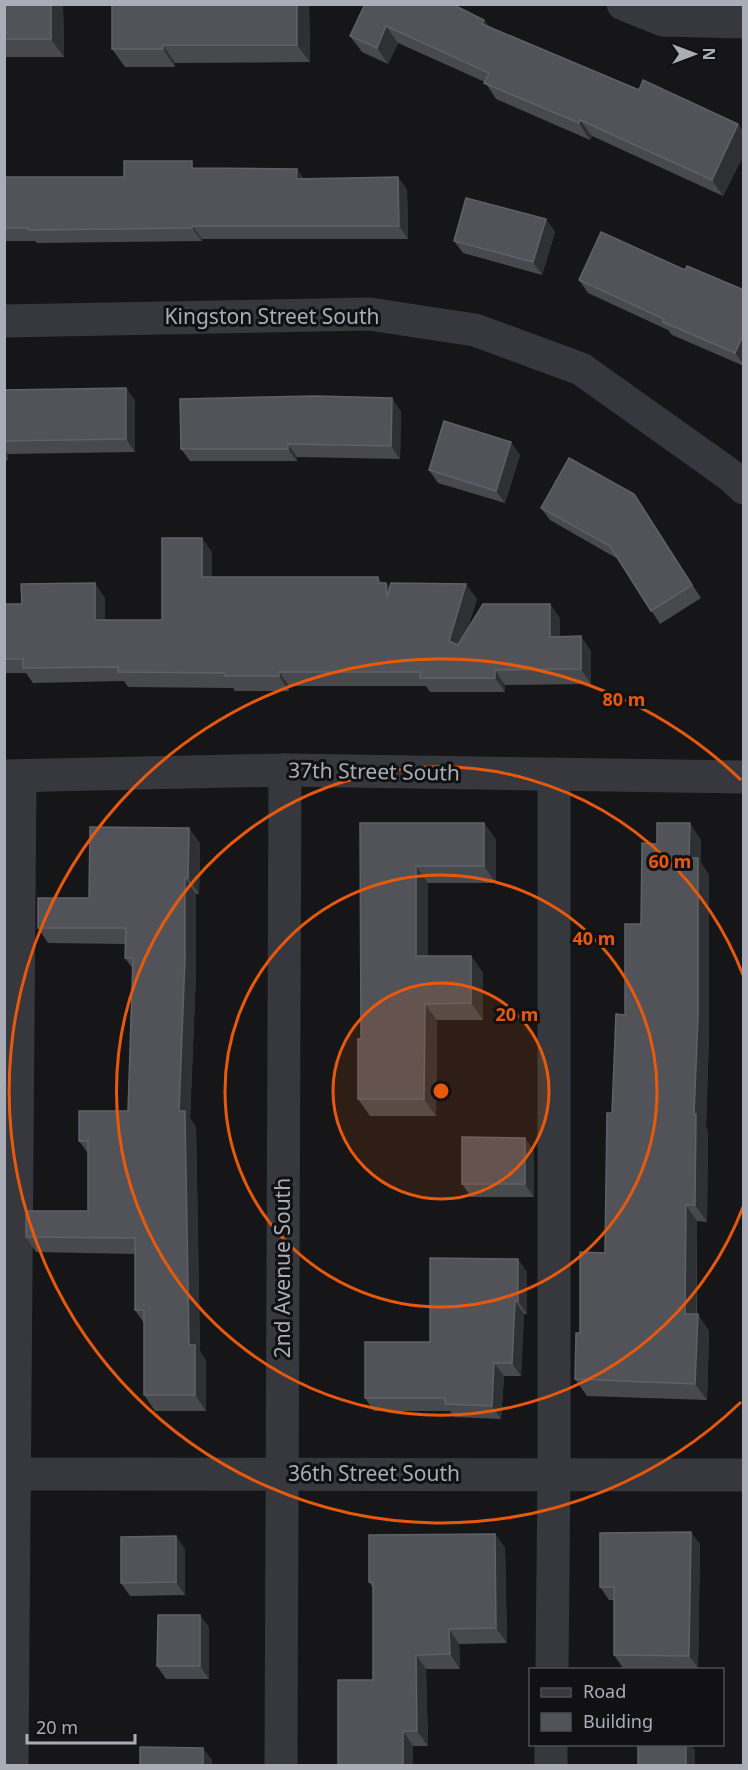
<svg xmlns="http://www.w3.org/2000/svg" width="748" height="1770" viewBox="0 0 748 1770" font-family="'Noto Sans',sans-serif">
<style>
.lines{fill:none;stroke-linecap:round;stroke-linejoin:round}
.minor{stroke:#37383d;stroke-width:33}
.wall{fill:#47494d}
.shaded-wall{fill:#2f3033}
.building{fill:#525359;stroke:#5f6168;stroke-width:1.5}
.ring{fill:none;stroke:#e8590c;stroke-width:3}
.labels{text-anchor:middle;stroke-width:6;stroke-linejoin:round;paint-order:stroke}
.street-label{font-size:21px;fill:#a8adb8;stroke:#111113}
.centre{fill:#e8590c;stroke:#111113;stroke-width:3}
.ring-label{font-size:18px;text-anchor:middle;font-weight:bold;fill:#e8590c;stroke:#111113;stroke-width:6;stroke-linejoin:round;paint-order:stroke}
</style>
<rect width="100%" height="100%" fill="#161618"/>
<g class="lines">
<g class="minor">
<path d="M623 4 663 20 744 22"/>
<path d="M4 321 369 314 475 330 581 369 730 475 744 488"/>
<path d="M4 776 285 770 744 777"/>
<path d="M4 1474 744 1475"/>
<path d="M552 1670 554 1475V774"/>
<path d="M12 1766 20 776"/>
<path d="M281 1766 285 770"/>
<path d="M551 1766V1744"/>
</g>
</g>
<g class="wall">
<path d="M4 4H63L64 57H4Z"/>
<path d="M309 4 310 62 175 63V67H125L112 49Z"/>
<path d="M365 4 484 20 489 27 639 90 738 124 744 132V154L723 196 592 136 590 140 496 99 485 82 398 43 388 64 362 52 350 36Z"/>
<path d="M197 168 303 179 398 177 407 190 408 239H202V241L37 243 35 241H4V177H124Z"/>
<path d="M546 219 555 232 542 275 463 253 454 241Z"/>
<path d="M685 270 744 290V366L672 335 668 330 588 293 579 280Z"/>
<path d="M126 388 135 401V452L8 454V460H4V390Z"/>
<path d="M401 411 400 459 297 457V461H190L181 449Z"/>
<path d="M520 455 505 503 438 483 429 470Z"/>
<path d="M634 494 701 598 660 624 618 559 550 520 541 508Z"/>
<path d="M212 552V577H378L382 583H386L390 588 477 599 467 630 560 618V637L591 651V684L505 685V692H430L426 686H289V691H235L233 688 128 687 124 681 33 683 26 673H4V604H22L105 598V620H162Z"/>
<path d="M360 823H484L496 840V883H428V956H471L483 973V1020H437L436 1116H370L358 1099 361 1039Z"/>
<path d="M701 840V863L709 875V1034L706 1128 708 1131 707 1222 697 1221V1314L709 1331 707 1400 587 1396 575 1379 580 1333 605 1253 612 1113 625 1015 641 924 657 844Z"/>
<path d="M200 843 199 894H196V974L190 1118 196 1127 200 1351 206 1361V1411H155L144 1395V1323L135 1310V1254L36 1252 26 1237 88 1211V1153L79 1141 128 1111 133 969 125 958 126 944 48 943 38 928 89 898Z"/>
<path d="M534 1151V1197H471L462 1184Z"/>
<path d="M527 1272V1314H524L521 1376H504L501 1419 454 1417 450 1411H374L365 1398 430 1342Z"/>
<path d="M495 1534 505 1548 507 1643 459 1644 460 1669H426L428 1746H413V1766L373 1680V1588L369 1582Z"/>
<path d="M700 1544 698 1668H623L614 1655V1600H609L600 1587Z"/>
<path d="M185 1549V1595L130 1596 121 1583Z"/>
<path d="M209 1627V1679H166L157 1666Z"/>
</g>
<g class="shaded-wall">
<path d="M51 4H63L64 57 51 39Z"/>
<path d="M297 4H309L310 62 297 45Z"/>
<path d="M484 20 496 36 482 24Z"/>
<path d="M386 26 398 43 388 64 377 48Z"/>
<path d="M163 45 175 63V67L163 49Z"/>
<path d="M580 120 592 136 590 140 579 123Z"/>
<path d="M738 124 744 132V154L723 196 712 180Z"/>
<path d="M297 169 306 182 296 179Z"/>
<path d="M398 177 407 190 408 239 399 226Z"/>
<path d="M546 219 555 232 542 275 533 262Z"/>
<path d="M192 226 202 239V241L192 228Z"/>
<path d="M744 333V365L735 353Z"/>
<path d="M126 388 135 401V452L126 439Z"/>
<path d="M392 398 401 411 400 459 391 446Z"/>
<path d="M511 442 520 455 505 503 496 491Z"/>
<path d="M288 444 297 457V461L288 449Z"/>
<path d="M4 448 8 454V460L4 455Z"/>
<path d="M634 494 643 507 701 598 692 585Z"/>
<path d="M202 538 212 552V591L202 577Z"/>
<path d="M378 577 387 589 386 583 397 598V611L378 583Z"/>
<path d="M95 583 105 598V634L95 620Z"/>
<path d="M466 584 477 599 459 656 449 641Z"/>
<path d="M550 604 560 618V651L550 637Z"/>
<path d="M581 636 591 651V684L581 669Z"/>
<path d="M495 670 505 685V692L495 678Z"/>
<path d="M279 672 289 686V691L279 676Z"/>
<path d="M484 823 496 840V883L484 866Z"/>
<path d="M690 823 701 840V863L709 875V1034L706 1128 708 1131 707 1222 695 1205 689 858Z"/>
<path d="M189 828 200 843 199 894 188 878Z"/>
<path d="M416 866 428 883V973L416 956Z"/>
<path d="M185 878 196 894V974L190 1118 196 1127 200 1351 206 1361V1411L195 1395 189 1345 179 1111Z"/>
<path d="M471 956 483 973V1020L471 1003Z"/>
<path d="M425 1004 437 1020 436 1116 424 1099Z"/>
<path d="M525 1138 534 1151V1197L525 1184Z"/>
<path d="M686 1205 697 1221 696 1331 685 1314Z"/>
<path d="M518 1259 527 1272V1314L518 1301Z"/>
<path d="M515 1301 524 1314 521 1376 512 1363Z"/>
<path d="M698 1314 709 1331 707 1400 695 1384Z"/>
<path d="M494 1363 504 1376 501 1419 492 1406Z"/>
<path d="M691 1532 700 1544 698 1668 689 1656Z"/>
<path d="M495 1534 505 1548 507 1643 496 1628Z"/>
<path d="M176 1536 185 1549V1595L176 1582Z"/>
<path d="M200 1615 209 1627V1679L200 1666Z"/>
<path d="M449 1629 459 1644 460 1669 450 1654Z"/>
<path d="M416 1655 426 1669 428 1746 417 1731Z"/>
<path d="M403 1731 413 1746V1766H403Z"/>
<path d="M686 1744H691L695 1751V1766H686Z"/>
<path d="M203 1748 212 1760V1766H203Z"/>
</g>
<g class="building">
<rect x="4" y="4" width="47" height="35"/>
<path d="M112 4H297V45H163V49H112Z"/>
<path d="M365 4H452L484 20 482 24 639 90 643 80 738 124 712 180 580 120 579 123 484 83 489 73 386 26 377 48 350 36Z"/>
<path d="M124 161H192V168L297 169 296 179 398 177 399 226H192V228L28 230V228H4V177H124Z"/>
<path d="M466 198 546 219 533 262 454 241Z"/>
<path d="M601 232 685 270 687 266 744 290V333L735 353 663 322 664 319 579 280Z"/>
<path d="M126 388V439L4 441V390Z"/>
<path d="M315 396 392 398 391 446 288 444V449H181L180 399Z"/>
<path d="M444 421 511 442 496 491 429 470Z"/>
<path d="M569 458 634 494 692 585 651 611 610 546 541 508Z"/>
<path d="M162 538H202V577H378V583H386L387 597 391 583 466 584 449 641 458 645 483 604H550V637L581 636V669L495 670V678H420V672H279V676H225V673L118 672V667L23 668V659H4V604H22L21 584 95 583V620H162Z"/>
<path d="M360 823H484V866H416V956H471V1003L425 1004 424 1099H358V1039H361Z"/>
<path d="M657 823H690L689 858H698V1018L694 1114H696L695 1205H686L685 1314H698L695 1384 575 1379 576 1333H580V1252L605 1253 607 1113H612L616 1014 625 1015V924H641L642 843 657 844Z"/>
<path d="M90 827 189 828 188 878H185V958L179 1111H185L189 1345H195V1395H144V1310H135V1238L26 1237V1211H88V1141H79V1111H128L133 958H125L126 928H38V898H89Z"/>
<path d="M462 1137 525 1138V1184H462Z"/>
<path d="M430 1258 518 1259V1301H515L512 1363H494L492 1406 445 1404V1398H365V1342H430Z"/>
<path d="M691 1532 689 1656 614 1655V1587H600V1533Z"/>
<path d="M495 1534 496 1628 449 1629 450 1654 416 1655 417 1731H403V1766H338V1680H373V1582H369V1535Z"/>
<path d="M176 1536V1582L121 1583V1537Z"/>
<path d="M158 1615H200V1666H157Z"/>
<rect x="638" y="1744" width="48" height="22"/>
<path d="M140 1747 203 1748V1766H140Z"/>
</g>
<circle cx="441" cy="1091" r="108" fill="#e8590c" fill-opacity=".12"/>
<g class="ring">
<circle cx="441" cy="1091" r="108"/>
<circle cx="441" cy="1091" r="216"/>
<path d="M743 1207A324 324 0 1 1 743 975"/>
<path d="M741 1402A432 432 0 1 1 741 780"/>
</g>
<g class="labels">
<g class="street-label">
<text x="272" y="324">Kingston Street South</text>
<text transform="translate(374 772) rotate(1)" y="7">37th Street South</text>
<text transform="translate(283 1268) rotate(-90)" y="7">2nd Avenue South</text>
<text x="374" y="1481">36th Street South</text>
</g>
</g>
<circle cx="441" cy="1091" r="9" class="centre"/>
<g class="ring-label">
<text x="624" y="706">80 m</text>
<text x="670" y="868">60 m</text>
<text x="594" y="945">40 m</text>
<text x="517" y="1021">20 m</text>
</g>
<rect width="748" height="1770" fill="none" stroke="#a8adb8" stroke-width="12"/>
<rect x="529" y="1668" width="195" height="78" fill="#111113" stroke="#4d4f55" stroke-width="1.5"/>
<rect x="541" y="1688" width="30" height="9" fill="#37383d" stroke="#4d4f55" stroke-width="1.5"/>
<text x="583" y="1698" font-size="18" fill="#a8adb8">Road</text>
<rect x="541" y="1713" width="30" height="18" fill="#525359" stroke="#4d4f55" stroke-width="1.5"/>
<text x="583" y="1728" font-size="18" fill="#a8adb8">Building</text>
<g transform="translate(694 54) rotate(90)" stroke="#111113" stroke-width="4.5" paint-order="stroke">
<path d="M0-4.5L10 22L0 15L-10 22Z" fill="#a8adb8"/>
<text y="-9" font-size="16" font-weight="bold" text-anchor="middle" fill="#a8adb8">N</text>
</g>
<path d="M27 1734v9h108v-9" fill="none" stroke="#a8adb8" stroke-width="3"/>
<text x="36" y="1734" font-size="18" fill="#a8adb8" stroke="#111113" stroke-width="4.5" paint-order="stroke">20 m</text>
</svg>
